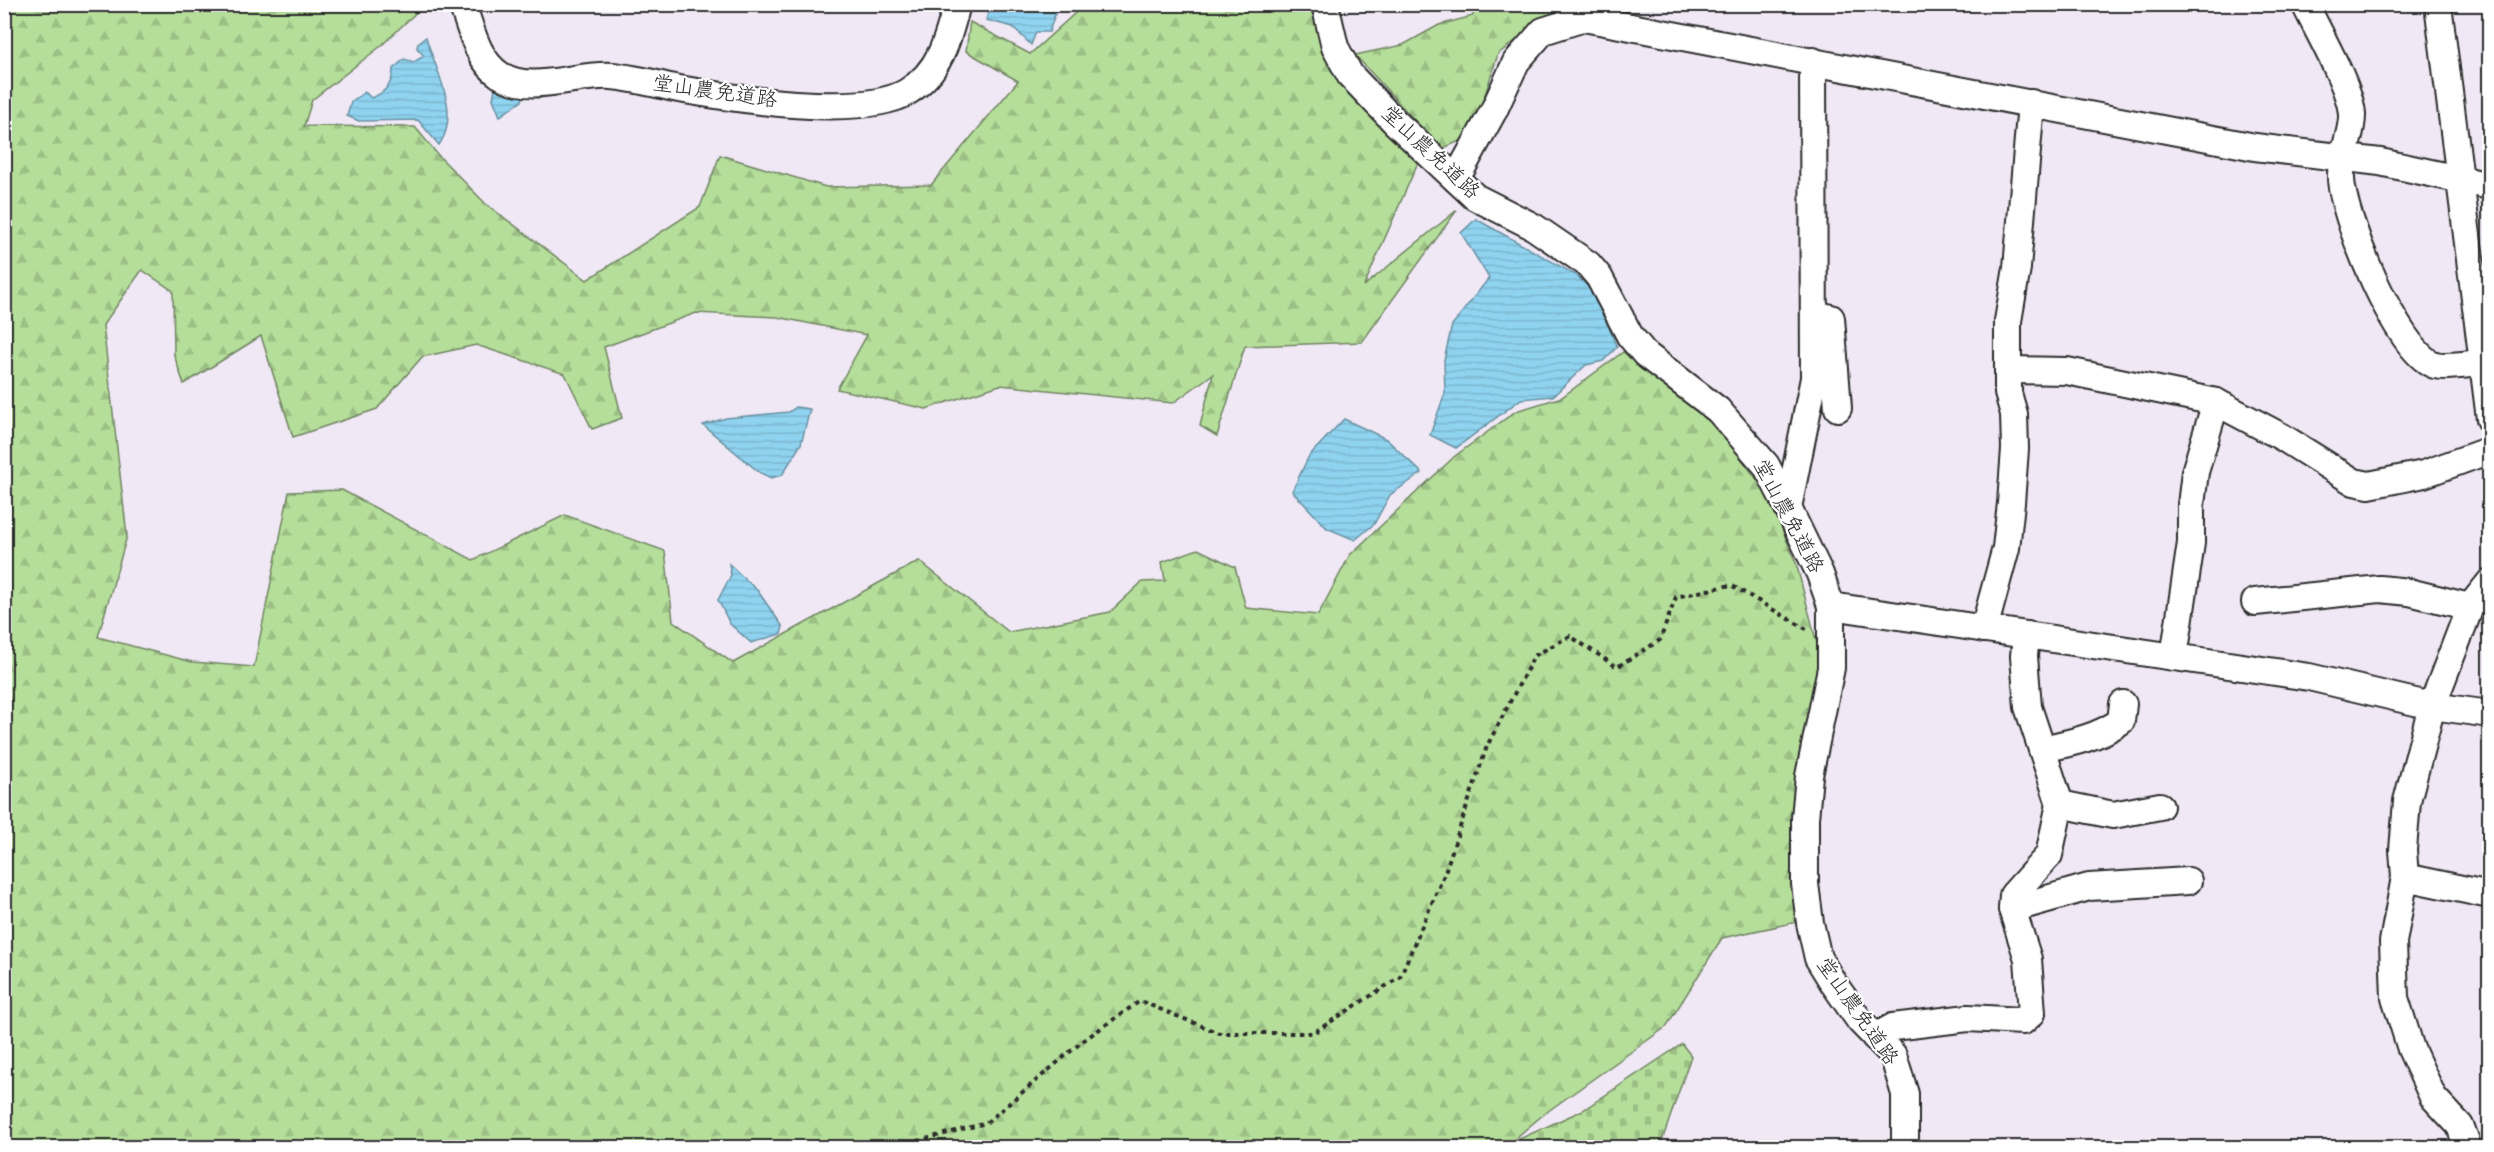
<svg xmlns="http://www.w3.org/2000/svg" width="2494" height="1152" viewBox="0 0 2494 1152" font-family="'Architects Daughter','Klee One',sans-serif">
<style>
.forest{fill:url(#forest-firs);stroke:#708462;stroke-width:1.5}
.cemetery{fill:url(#cemetery-stones);stroke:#708462;stroke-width:1.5}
.water{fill:url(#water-rules);stroke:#6790a1;stroke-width:1.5}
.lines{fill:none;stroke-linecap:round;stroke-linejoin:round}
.minor-casing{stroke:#2b2b2b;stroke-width:30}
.path{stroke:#2b2b2b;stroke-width:4;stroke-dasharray:4.5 4.5;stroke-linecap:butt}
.minor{stroke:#fff;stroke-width:26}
.labels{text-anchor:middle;stroke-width:4.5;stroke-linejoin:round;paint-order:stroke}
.street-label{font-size:21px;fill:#2b2b2b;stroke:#fff}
</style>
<defs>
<pattern id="forest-firs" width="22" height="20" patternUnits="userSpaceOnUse" patternTransform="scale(1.5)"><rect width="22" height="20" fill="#b5de9a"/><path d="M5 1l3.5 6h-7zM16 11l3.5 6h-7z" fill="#9cbf85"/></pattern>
<pattern id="cemetery-stones" width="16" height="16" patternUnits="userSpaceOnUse" patternTransform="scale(1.5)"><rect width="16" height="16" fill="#b5de9a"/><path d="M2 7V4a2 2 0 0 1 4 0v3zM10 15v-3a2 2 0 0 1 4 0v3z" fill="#9cbf85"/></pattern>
<pattern id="water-rules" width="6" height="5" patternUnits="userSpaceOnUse" patternTransform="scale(1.5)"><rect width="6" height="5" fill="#8fd3f0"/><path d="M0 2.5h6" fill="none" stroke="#7cb5ce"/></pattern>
</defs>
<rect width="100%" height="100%" fill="#f0e8f5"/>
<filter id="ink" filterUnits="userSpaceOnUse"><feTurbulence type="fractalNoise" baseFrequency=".0167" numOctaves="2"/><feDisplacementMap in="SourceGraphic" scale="12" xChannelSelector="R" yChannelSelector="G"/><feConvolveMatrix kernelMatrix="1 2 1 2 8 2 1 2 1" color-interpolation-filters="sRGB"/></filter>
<g filter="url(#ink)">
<g class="forest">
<path d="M5 5H424L381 46 312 100 304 126 415 127 438 155 486 204 587 280 700 207 720 155 826 187 931 185 1018 81 966 51 970 22 1030 54 1084 5H1317L1320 29 1422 153 1364 286 1457 210 1362 342 1245 346 1217 436 1200 426 1213 374 1173 403 1000 385 926 409 837 389 867 335 777 317 696 313 604 347 622 418 592 429 565 374 476 345 422 357 377 409 293 437 261 336 184 384 174 355 173 291 142 270 103 325 127 536 98 637 192 662 254 667 289 492 342 490 473 560 565 515 665 551 673 621 733 663 919 561 1009 632 1110 612 1142 582 1165 581 1162 562 1198 549 1235 567 1246 608 1318 615 1350 555 1455 456 1516 411 1562 397 1623 352 1709 416 1768 494 1796 563 1820 655 1795 790 1797 922 1722 938 1666 1027 1544 1114 1505 1147 5 1148Z"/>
<path d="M1475 5H1563L1498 54 1484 98 1467 138 1441 149 1355 55 1403 45 1439 25 1473 16Z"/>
</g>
<path class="cemetery" d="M1682 1044 1691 1056 1660 1147H1502L1583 1110Z"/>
<g class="water">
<path d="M991 5V4L1058 5 1049 32H1036L1031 45 1013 27 986 20Z"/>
<path d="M426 37C435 70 462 112 439 145L418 120 359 121 347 116 351 102 365 92 371 98C385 93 393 84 393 69L404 59 414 62 424 56 417 48 418 43Z"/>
<path d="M496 83 523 97 522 101 500 116 493 99Z"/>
<path d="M1476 219 1576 275 1595 294 1617 347 1603 361 1586 365 1553 396 1521 399 1456 448 1430 435 1445 393 1444 360 1452 325 1489 278 1461 233Z"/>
<path d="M796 407 810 409 801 444 782 475 771 478 759 472 703 425 726 418 789 412Z"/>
<path d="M1344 419 1386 439 1422 473 1390 495 1374 524 1355 540 1327 528 1292 491 1309 456Z"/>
<path d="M729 564 757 590 783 627 781 634 751 643 730 624 718 600 731 575Z"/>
</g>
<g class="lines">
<g class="minor-casing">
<g id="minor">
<path d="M462 4C471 28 477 60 500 75 533 95 577 73 612 76 634 78 656 84 679 89 730 98 862 119 907 92 940 72 948 39 957 4"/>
<path d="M1325 4 1335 47 1350 75 1396 123 1475 197 1534 227 1588 264 1599 277 1630 336 1645 354 1718 410 1766 465 1788 508 1820 574 1831 606V668L1809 776 1805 818V884L1810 923 1818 958 1834 984 1860 1021 1893 1055 1905 1094V1148"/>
<path d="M2305 4C2318 32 2350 86 2352 114 2353 134 2340 155 2341 177 2341 214 2398 354 2435 365 2448 368 2468 364 2481 363"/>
<path d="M2438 4 2490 419"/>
<path d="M1456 179 1494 110 1516 62 1543 31 1584 18 2255 147 2380 162 2490 186"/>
<path d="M1816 314 1831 318 1838 408"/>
<path d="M2009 370 2067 371 2216 402 2282 437 2354 482 2369 485 2424 474 2490 450"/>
<path d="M1788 508 1814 378 1813 61"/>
<path d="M2255 602 2380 589 2409 592 2470 607"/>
<path d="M1831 606 2309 677 2432 706 2490 714"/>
<path d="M1984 629 2006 548 2011 503 2015 449 2014 414 2008 393V321L2017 268 2031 103"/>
<path d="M2174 657 2191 543V505L2195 472 2216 402"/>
<path d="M2042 749C2070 743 2097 738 2121 721L2123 704"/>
<path d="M2060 804 2113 815 2160 806"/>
<path d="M2405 877 2490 895"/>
<path d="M2012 909 2089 887 2188 881"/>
<path d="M1875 1037 1893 1027 1968 1018 2023 1021 2032 1013 2028 959 2012 909 2013 895 2049 855 2060 804 2028 707 2024 656 2026 635"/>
<path d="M2468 1148 2460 1126 2433 1097 2411 1049 2395 998 2393 942 2405 877 2403 850 2407 801 2432 706 2470 607 2490 582"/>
</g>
</g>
<path class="path" d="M891 1148 986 1123 1084 1040 1140 1001 1219 1033H1313L1400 977 1444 875 1487 746 1534 656 1570 636 1617 667 1660 640 1676 597 1731 585 1808 630"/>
<use href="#minor" class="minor"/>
</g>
</g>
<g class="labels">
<g class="street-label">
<text transform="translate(715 91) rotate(8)" y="7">堂山農免道路</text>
<text transform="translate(1431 152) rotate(43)" y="7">堂山農免道路</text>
<text transform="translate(1789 516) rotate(62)" y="7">堂山農免道路</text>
<text transform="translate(1858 1011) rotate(55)" y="7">堂山農免道路</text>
</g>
</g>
<rect width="2494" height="1152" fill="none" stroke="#fff" stroke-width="24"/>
<rect x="12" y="12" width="2470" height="1128" fill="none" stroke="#2b2b2b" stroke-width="2" filter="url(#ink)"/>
</svg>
